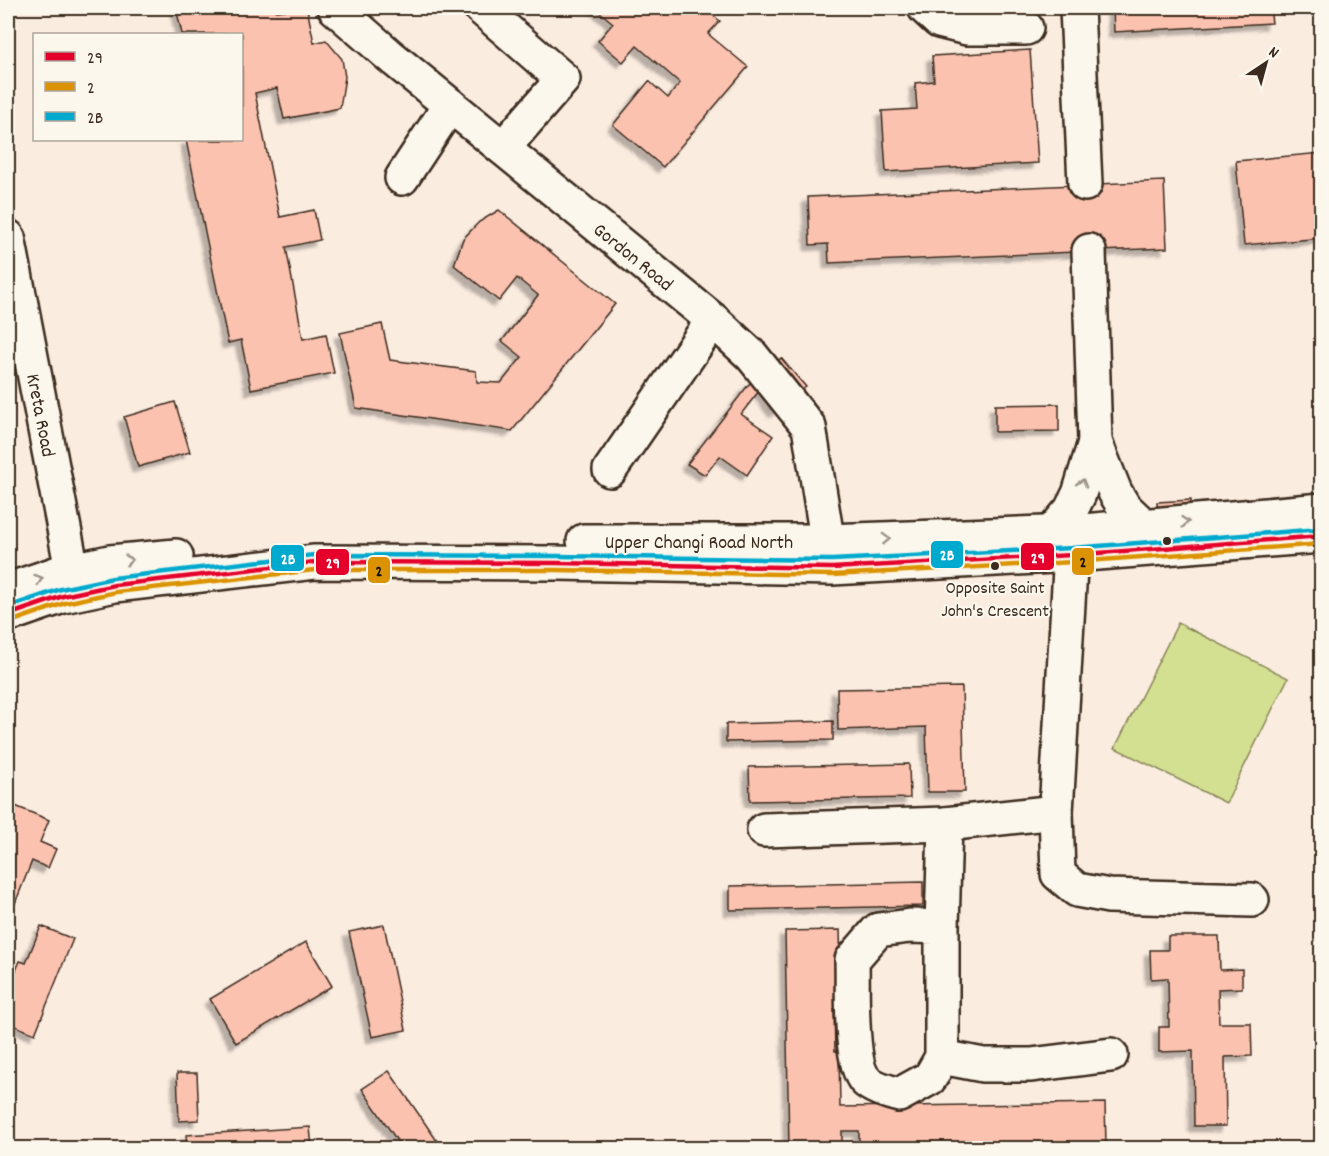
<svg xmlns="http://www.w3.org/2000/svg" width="1329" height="1156" viewBox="0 0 1329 1156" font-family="Dekko,sans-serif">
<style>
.green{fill:#d3df91;stroke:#878458;stroke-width:1.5}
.building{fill:#fbc2b0;stroke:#3b2a1e;stroke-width:1.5;filter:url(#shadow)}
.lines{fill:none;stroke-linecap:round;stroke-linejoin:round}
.minor-casing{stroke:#3b2a1e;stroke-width:38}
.minor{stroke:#fbf7ec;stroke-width:33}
.bus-1-casing{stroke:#fbf7ec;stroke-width:9}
.bus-2-casing{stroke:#fbf7ec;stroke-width:9}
.bus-3-casing{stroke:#fbf7ec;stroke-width:9}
.bus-1{stroke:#e4002b;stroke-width:4.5}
.bus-2{stroke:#db9304;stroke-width:4.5}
.bus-3{stroke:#00a9ce;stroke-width:4.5}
.oneway{stroke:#9b9085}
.bus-dot{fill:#3b2a1e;stroke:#fbf7ec;stroke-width:2}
.labels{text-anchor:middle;stroke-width:4.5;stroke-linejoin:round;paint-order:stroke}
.bus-label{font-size:18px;fill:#3b2a1e;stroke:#fbf7ec}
.street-label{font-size:20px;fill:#3b2a1e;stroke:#fbf7ec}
.line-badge{stroke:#fbf7ec;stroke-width:2}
.badge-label{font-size:16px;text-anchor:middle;font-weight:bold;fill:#fff}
.pale-badge-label{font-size:16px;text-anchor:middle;font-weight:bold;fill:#111}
</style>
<defs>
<filter id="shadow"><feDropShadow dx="-5.5" dy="5.5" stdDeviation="1.5" flood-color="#0004"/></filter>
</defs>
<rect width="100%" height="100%" fill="#fbece0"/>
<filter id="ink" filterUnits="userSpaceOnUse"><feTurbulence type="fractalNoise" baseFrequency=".0167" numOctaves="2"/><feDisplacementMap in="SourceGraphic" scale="12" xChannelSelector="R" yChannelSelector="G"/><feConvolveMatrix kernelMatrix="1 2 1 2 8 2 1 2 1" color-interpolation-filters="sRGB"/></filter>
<g filter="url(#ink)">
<path class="green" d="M1178 623 1288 678 1226 803 1115 748Z"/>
<g class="building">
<path d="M176 8H275L276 11 307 8 314 43 326 40 342 59 345 77 340 108 284 119 277 88 255 93 280 217 314 210 320 240 286 247 303 339 326 334 334 373 251 389 241 340 228 343 186 140H242V34H182Z"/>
<path d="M595 8H704L720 21 708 34 748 67 663 167 613 125 649 81 668 98 680 83 637 46 623 62 598 41 613 23Z"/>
<path d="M950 8H1046V9L976 16Z"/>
<path d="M1113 8H1270L1272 23 1114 32Z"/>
<path d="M1030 50 1038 163 886 172 882 111 917 109 915 83 934 81 932 56Z"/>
<path d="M1322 153V238L1244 245 1236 161Z"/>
<path d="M1164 181 1167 248 829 263 828 244 810 245 808 197Z"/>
<path d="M499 210 615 304 512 431 356 408 340 333 382 324 390 360 476 371 477 382 501 383 522 357 502 341 538 295 517 278 499 301 454 265 463 239 479 222Z"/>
<path d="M781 358 806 387 775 412 759 391 741 414 773 436 747 475 720 456 705 475 687 464 749 384Z"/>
<path d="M175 402 190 452 138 467 124 417Z"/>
<path d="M1059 404V431L995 432V405Z"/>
<path d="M1191 500 1192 513 1158 515 1157 502Z"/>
<path d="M962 687 965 792H928L926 727 838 730 837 689Z"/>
<path d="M833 721V740L726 742V724Z"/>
<path d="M909 764 910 798 750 801 749 767Z"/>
<path d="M8 803 49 820 40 842 56 849 48 868 32 861 8 921Z"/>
<path d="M923 882V906L730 910V886Z"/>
<path d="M384 925 406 1030 372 1037 349 932Z"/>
<path d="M41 926 73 939 35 1034 8 1023V1008L14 991 8 989 20 961 26 963Z"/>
<path d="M840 930 842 1008 834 1009 835 1051H839L840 1107 1105 1103 1106 1145 951 1148V1144L859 1145V1131H842V1148H789L785 931Z"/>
<path d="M1168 936H1219L1220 970 1242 969V988L1218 989 1219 1023H1251L1252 1056 1225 1057 1226 1126H1194L1193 1051 1159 1052V1027H1169L1168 978 1151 979 1150 950H1168Z"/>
<path d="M306 942 332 986 236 1043 210 999Z"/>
<path d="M389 1071 442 1148H402L362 1089Z"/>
<path d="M177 1073H197L199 1120 179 1121Z"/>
<path d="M310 1127 312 1148H187L186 1135Z"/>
</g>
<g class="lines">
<g class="minor-casing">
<g id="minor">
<path d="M335 8 390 56 713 320 752 356 809 427 831 563"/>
<path d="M481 8 563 79 503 148"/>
<path d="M925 8 939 21 967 28H1026"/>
<path d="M1077 8 1085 184"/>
<path d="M402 178 450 105"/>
<path d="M8 237 76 591"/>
<path d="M1089 251 1095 442"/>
<path d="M610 470 713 320"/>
<path d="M1052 532 1071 510 1079 494 1095 442 1115 492 1124 507 1143 525"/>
<path d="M1072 534 1056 812 1058 874 1077 890 1109 896 1252 900"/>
<path d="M584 541H827L1072 532 1322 510"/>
<path d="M8 590 58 573 110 562 176 556"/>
<path d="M8 615 63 596 115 585 315 562 556 563 832 568 1072 555 1322 536"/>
<path d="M764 830 945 824 1056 812"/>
<path d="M942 927 910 926 878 930 852 960C853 986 849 1062 865 1080 873 1088 889 1092 899 1095L930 1078 942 1057V927L945 824"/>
<path d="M942 1057 983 1065H1031L1111 1055"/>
</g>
</g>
<use href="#minor" class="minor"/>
<g class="bus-1-casing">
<path id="bus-1" d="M8 615 63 596 115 585 315 562 556 563 832 568 1072 555 1322 536"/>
</g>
<g class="bus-2-casing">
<path id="bus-2" d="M10 622 65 603 116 592 315 570H556L832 575 1073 562 1322 544"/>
</g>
<g class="bus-3-casing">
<path id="bus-3" d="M8 607 61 589 113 578 314 555 556 556 832 560 1072 548 1321 529"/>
</g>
<use href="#bus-1" class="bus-1"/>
<use href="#bus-2" class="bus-2"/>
<use href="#bus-3" class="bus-3"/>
</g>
<defs><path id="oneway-chevron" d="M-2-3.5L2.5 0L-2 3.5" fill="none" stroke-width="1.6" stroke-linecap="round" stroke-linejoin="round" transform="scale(1.5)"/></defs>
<g class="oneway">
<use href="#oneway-chevron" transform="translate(1082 483) rotate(-73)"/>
<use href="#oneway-chevron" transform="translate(1185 522) rotate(-5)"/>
<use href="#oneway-chevron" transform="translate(886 539) rotate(-2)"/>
<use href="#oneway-chevron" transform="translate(129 560) rotate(-5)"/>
<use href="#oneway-chevron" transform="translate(39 579) rotate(-18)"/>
</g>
</g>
<g class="bus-dot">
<circle cx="1167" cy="541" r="5"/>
<circle cx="995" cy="566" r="5"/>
</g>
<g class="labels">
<g class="bus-label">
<text x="995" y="593">Opposite Saint<tspan x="995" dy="23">John's Crescent</tspan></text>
</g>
<g class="street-label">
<text transform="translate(634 256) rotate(39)" y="7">Gordon Road</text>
<text transform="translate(42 415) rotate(79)" y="7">Kreta Road</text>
<text x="699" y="548">Upper Changi Road North</text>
</g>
</g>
<g class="line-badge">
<rect x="930" y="540" width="34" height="29" rx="6" fill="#00a9ce"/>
<rect x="1020" y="542" width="35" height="29" rx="6" fill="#e4002b"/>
<rect x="270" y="544" width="35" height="28" rx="6" fill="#00a9ce"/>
<rect x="1071" y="547" width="24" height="29" rx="6" fill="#db9304"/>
<rect x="315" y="548" width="35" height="28" rx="6" fill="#e4002b"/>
<rect x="367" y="556" width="24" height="28" rx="6" fill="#db9304"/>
</g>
<g class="badge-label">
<text x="947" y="560">2B</text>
<text x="1038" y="563">29</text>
<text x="288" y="564">2B</text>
<text x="333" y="568">29</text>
</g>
<g class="pale-badge-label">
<text x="1083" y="567">2</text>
<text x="379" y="576">2</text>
</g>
<rect width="1329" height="1156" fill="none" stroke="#fbf7ec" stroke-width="30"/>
<rect x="15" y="15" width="1299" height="1126" fill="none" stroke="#3b2a1e" stroke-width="2" filter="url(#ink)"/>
<rect x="33" y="33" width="210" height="108" fill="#fbf7ec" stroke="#aea59a" stroke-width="1.5"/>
<rect x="45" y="52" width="30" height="9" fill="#e4002b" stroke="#aea59a" stroke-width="1.5"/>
<text x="87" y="63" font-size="18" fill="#3b2a1e">29</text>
<rect x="45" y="82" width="30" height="9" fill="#db9304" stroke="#aea59a" stroke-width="1.5"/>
<text x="87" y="93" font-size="18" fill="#3b2a1e">2</text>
<rect x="45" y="112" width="30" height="9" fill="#00a9ce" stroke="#aea59a" stroke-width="1.5"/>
<text x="87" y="123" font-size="18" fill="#3b2a1e">2B</text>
<g transform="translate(1266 63) rotate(36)" stroke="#fbf7ec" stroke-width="4.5" paint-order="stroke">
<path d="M0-4.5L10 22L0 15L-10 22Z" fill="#3b2a1e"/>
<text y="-9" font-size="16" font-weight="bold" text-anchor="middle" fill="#3b2a1e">N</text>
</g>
</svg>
